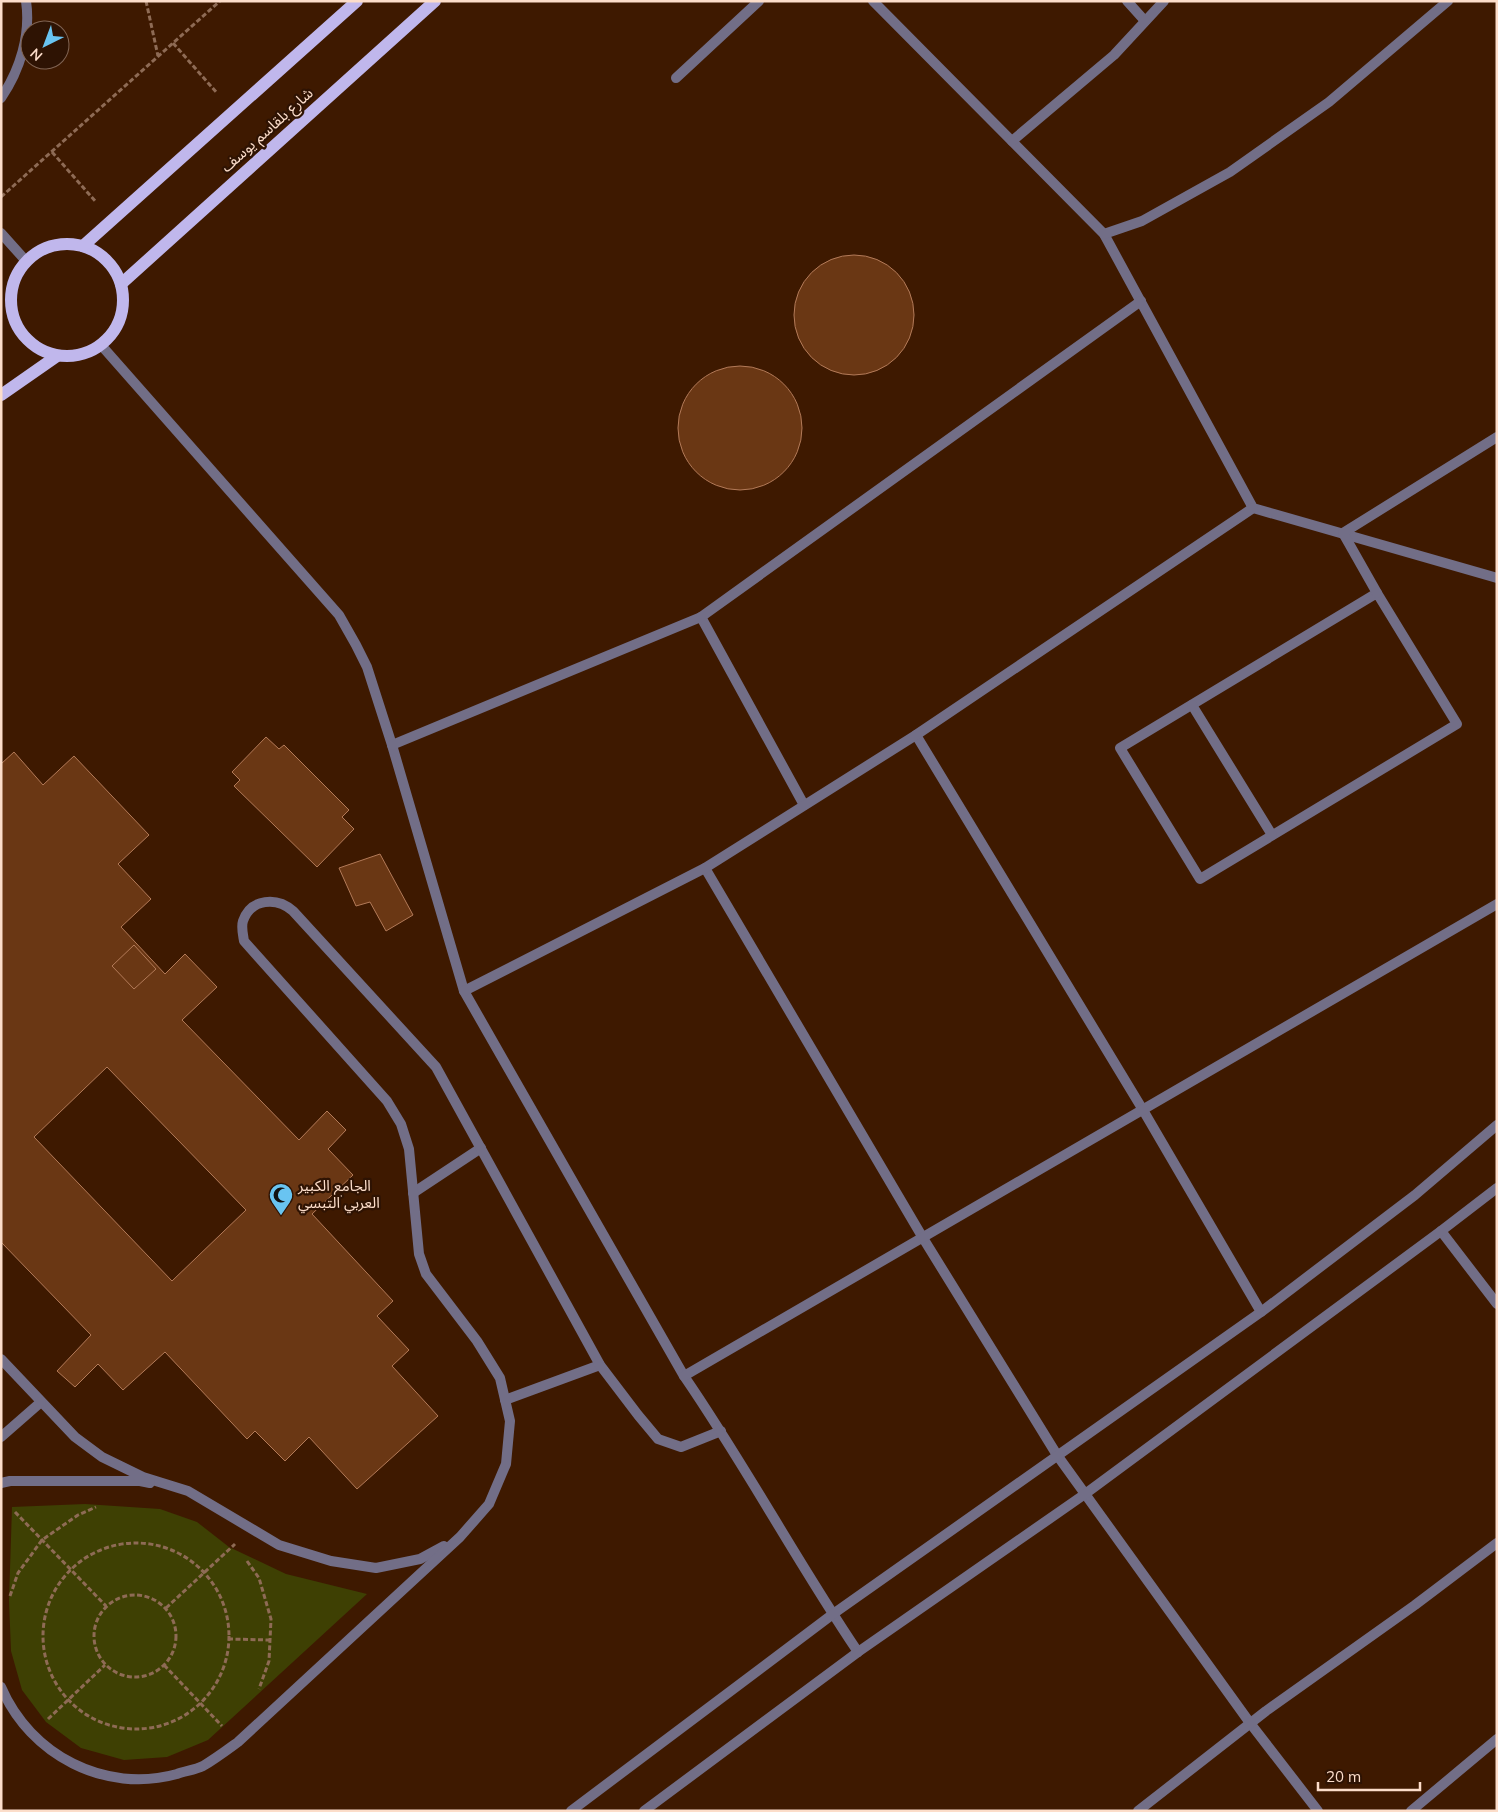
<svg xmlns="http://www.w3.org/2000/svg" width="1498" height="1812" viewBox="0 0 1498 1812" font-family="Mulish,'Noto Sans Arabic',sans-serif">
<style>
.green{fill:#3e4003}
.building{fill:#6a3714;stroke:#b37a58;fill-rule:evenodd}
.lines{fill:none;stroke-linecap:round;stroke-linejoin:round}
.path{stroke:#8e6b55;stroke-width:3;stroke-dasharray:5 2.5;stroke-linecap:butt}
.service{stroke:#726e87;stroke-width:10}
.minor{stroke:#726e87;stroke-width:10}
.tertiary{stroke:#726e87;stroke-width:10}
.primary{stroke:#c0b7ec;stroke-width:12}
.labels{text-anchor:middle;stroke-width:4.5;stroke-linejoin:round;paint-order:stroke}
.street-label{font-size:15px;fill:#fcddca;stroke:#2e1303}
.poi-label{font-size:15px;fill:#fcddca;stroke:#2e1303;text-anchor:start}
</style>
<rect width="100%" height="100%" fill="#3e1900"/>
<path class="green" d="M85 1504 160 1509 197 1522 229 1547 286 1574 367 1594 208 1740 167 1757 124 1760 81 1748 46 1722 22 1690 11 1651 9 1601 12 1507Z"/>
<g class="building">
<circle cx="854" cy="315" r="60"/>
<circle cx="740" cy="428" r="62"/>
<path d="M266 737 279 749 284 745 349 810 342 817 354 829 317 867 234 786 240 780 232 772Z"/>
<path d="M14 752 43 785 74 756 149 835 118 864 151 899 121 927 165 974 185 954 217 987 182 1020 299 1140 327 1111 346 1130 328 1149 353 1175 312 1214 393 1301 377 1316 409 1350 392 1366 438 1416 357 1489 309 1437 285 1461 255 1431 247 1439 165 1352 123 1390 98 1364 75 1387 57 1371 91 1335 1 1242V764ZM107 1067 246 1210 172 1281 34 1137Z"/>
<path d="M380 854 413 915 386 931 370 902 356 906 339 868Z"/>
<path d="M134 945 156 969 134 989 112 966Z"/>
</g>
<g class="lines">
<g class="path">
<path d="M146 1 158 56"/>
<path d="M173 43 217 93"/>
<path d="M52 152 96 202"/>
<path d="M1 197 220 1"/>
<path d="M15 1512 106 1606"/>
<circle cx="136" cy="1636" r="93"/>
<path d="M247 1561 259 1578 271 1619 269 1661 259 1689"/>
<circle cx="135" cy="1636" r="41"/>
<path d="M10 1596 18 1573 42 1540 78 1515 96 1507"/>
<path d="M166 1608 235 1544"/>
<path d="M228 1639 270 1640"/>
<path d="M164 1665 222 1726"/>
<path d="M48 1719 105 1665"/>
</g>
<g class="service">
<path d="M413 1193 481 1148"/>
<path d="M1 1359 75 1437 102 1457 143 1477 188 1491 279 1545 331 1561 376 1568 420 1559 444 1546"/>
<path d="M505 1400 600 1365"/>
<path d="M1 1437 41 1402"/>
<path d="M1 1483 10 1481H140L150 1483"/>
<path d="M1 1687C30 1755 105 1794 177 1774 185 1771 195 1770 203 1766 215 1759 227 1750 238 1742L460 1537 489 1504 506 1464 510 1421 500 1378 477 1341 426 1274 419 1254 409 1149 401 1124 387 1101 244 941C243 935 241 927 243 921 251 898 277 897 293 911L436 1067 600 1365 638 1415 658 1439 681 1447 721 1431"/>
</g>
<g class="minor">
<path d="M873 1 1104 234 1253 508 1497 578"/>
<path d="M1127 1 1145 21"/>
<path d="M676 78 759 1"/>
<path d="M1 98C20 70 31 35 26 1"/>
<path d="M1012 141 1114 55 1164 1"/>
<path d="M1 233 26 261"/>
<path d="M1104 234 1142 221 1230 172 1329 102 1448 1"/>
<path d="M101 345 339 615 356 645 367 667 392 745 464 991 684 1376C746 1466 797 1562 858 1652"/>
<path d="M1377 593 1457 724 1200 879 1120 748Z"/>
<path d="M1377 593 1343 533 1497 437"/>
<path d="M701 617 804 805"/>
<path d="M1192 705 1272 835"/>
<path d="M916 735 1143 1110 1261 1312"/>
<path d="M392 745 701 617 1141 301"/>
<path d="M705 868 923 1238 1057 1455 1250 1723 1318 1811"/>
<path d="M464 991 705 868 916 735 1253 508"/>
<path d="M1441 1231 1497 1304"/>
<path d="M684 1376 1497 904"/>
<path d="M1138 1811 1266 1711 1415 1605 1497 1543"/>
<path d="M1411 1811 1497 1739"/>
</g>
<g class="tertiary">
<path d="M571 1811 833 1614 1261 1312 1415 1195 1497 1125"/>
<path d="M644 1811 858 1652 1085 1494 1441 1231 1497 1188"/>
</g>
<g class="primary">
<circle cx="67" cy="300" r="56"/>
<path d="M83 246 357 1"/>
<path d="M121 284 435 1"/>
<path d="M1 395 57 356"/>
</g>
</g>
<defs>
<g id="mosque-pin" transform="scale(1.25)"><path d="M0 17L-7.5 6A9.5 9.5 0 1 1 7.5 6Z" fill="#69c4f1" stroke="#2e1303"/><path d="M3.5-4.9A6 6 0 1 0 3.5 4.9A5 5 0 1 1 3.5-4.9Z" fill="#111"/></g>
</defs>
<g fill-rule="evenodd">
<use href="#mosque-pin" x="281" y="1195"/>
</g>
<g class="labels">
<g class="street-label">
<text transform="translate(267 130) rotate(-42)" y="5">شارع بلقاسم يوسف</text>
</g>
<g class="poi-label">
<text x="298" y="1191">الجامع الكبير<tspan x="298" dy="17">العربي التبسي</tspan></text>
</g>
</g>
<rect width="1498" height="1812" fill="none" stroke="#fcddca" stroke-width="5"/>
<g transform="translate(45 45) rotate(222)"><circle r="24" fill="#2e1303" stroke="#806453"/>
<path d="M0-4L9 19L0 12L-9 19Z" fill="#69c4f1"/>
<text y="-8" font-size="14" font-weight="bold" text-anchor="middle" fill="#fcddca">N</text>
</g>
<path d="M1318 1782v8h102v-8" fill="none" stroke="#fcddca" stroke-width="2.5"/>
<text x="1326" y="1782" font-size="15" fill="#fcddca" stroke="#2e1303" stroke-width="4" paint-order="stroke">20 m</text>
</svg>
